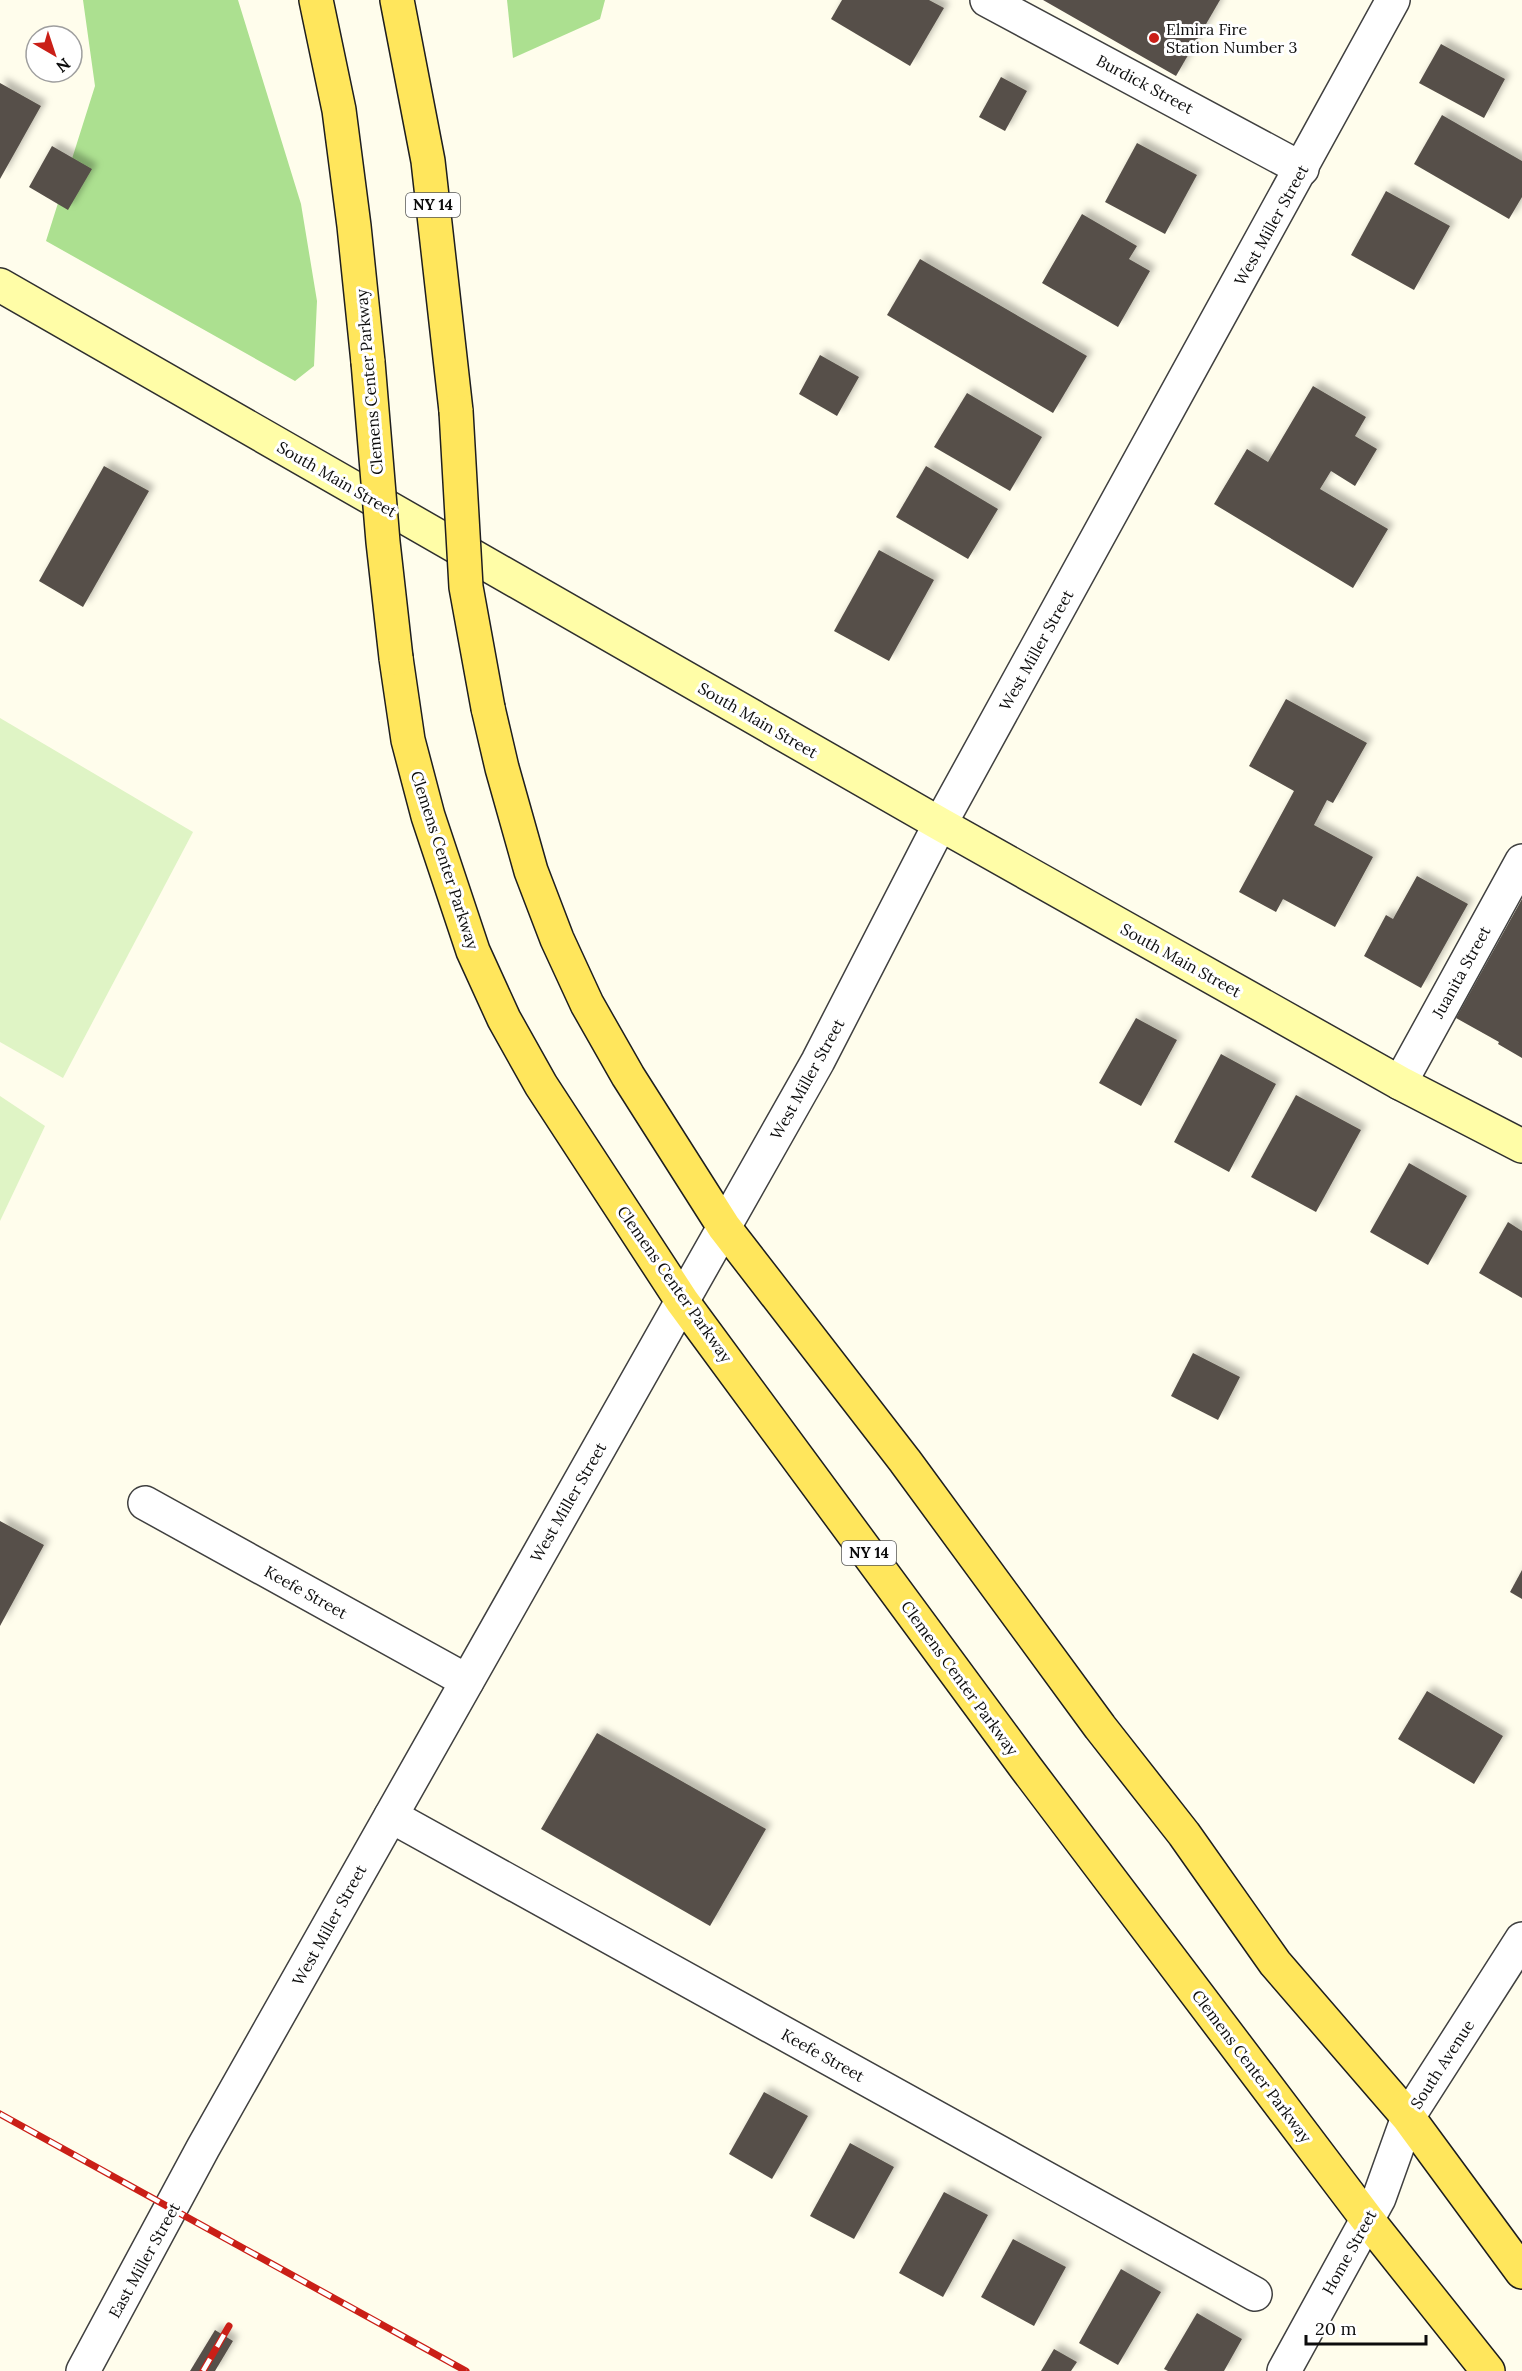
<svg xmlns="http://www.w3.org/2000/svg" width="1522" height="2371" viewBox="0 0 1522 2371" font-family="Lora,serif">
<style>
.forest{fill:#ace090}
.pitch{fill:#dff4c5}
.building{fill:#564f48;filter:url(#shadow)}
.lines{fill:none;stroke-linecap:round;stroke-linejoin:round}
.street-casing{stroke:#404040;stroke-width:36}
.secondary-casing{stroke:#2f2f2f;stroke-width:36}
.primary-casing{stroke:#1e1e1e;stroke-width:36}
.street{stroke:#fff;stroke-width:33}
.secondary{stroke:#fffda7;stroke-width:33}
.primary{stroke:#ffe65c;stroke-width:33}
.rail-casing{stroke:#ca1f17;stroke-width:7}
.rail{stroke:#fff;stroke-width:4.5;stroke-dasharray:14;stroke-linecap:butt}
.primary-bridge-casing{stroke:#1e1e1e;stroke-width:36;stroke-linecap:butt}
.primary-bridge{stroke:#ffe65c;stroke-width:33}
.poi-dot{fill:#ca1f17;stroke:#fff;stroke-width:2}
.labels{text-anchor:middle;stroke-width:6;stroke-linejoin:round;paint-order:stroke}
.shield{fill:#fff;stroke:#565656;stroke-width:1.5}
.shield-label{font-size:15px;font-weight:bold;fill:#0d0d0d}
.poi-label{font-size:16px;fill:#0d0d0d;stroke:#fff;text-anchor:start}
.street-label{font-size:16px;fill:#0d0d0d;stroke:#fff}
</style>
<defs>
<filter id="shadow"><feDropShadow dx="5.5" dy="-5.5" stdDeviation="3" flood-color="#0004"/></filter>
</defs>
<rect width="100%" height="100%" fill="#fffdec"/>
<g class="forest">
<path d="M83 0H238L301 204 317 301 314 366 295 381 46 241 95 86Z"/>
<path d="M507 0H605L600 19 513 58Z"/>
</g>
<g class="pitch">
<path d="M0 718 193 832 63 1078 0 1042Z"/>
<path d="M0 1096 45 1126 0 1221Z"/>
</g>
<g class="building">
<path d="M842 0H929L944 8 910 66 831 19Z"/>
<path d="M1043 0H1220L1176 76Z"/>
<path d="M1441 44 1505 79 1484 118 1419 83Z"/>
<path d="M1001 77 1027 91 1005 131 979 117Z"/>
<path d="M0 83 41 106 0 179Z"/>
<path d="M1442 115 1522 161V197L1509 219 1414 164Z"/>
<path d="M1137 143 1197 175 1165 234 1105 202Z"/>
<path d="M52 146 92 169 68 210 29 187Z"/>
<path d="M1386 191 1450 226 1414 290 1351 255Z"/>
<path d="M1082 214 1137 246 1129 259 1150 271 1118 327 1042 283Z"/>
<path d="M920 259 1087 356 1053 413 887 315Z"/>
<path d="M820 355 859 377 837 416 799 394Z"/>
<path d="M1313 386 1366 417 1355 436 1377 449 1355 486 1331 471 1320 489 1388 529 1353 588 1214 504 1247 449 1268 462Z"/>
<path d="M967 393 1042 437 1010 491 934 447Z"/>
<path d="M104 466 149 491 83 607 39 581Z"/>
<path d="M926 466 998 509 968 559 896 517Z"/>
<path d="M879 550 934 580 889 661 834 631Z"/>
<path d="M1286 699 1367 743 1333 803 1327 800 1314 825 1373 857 1335 927 1283 899 1276 912 1239 892 1294 791 1249 766Z"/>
<path d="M1417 876 1468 904 1421 988 1364 956 1386 915 1393 919Z"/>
<path d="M1522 899V1058L1498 1044 1499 1042 1456 1018Z"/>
<path d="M1136 1018 1177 1040 1141 1106 1099 1083Z"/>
<path d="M1221 1054 1276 1084 1229 1172 1174 1142Z"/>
<path d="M1296 1095 1361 1130 1316 1212 1251 1177Z"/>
<path d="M1409 1163 1467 1196 1428 1265 1370 1232Z"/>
<path d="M1508 1222 1522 1231V1298L1479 1273Z"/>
<path d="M1193 1353 1240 1377 1218 1420 1171 1396Z"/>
<path d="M0 1521 44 1545 0 1626Z"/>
<path d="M1522 1570V1599L1510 1592Z"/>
<path d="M1427 1691 1503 1736 1474 1784 1398 1739Z"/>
<path d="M597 1733 766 1829 710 1926 541 1829Z"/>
<path d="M764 2092 808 2116 772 2179 729 2154Z"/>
<path d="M850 2143 894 2167 854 2239 810 2216Z"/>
<path d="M944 2192 988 2215 943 2297 899 2273Z"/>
<path d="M1013 2239 1066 2267 1034 2326 981 2297Z"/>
<path d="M1121 2269 1161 2292 1118 2365 1079 2343Z"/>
<path d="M1197 2313 1242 2339 1224 2371H1168L1164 2369Z"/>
<path d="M215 2330 233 2341 215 2371H190Z"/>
<path d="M1054 2349 1077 2362 1071 2371H1041Z"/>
</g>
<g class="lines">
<g class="street-casing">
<g id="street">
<path d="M987 0 1302 169"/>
<path d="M1400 1083 1522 861"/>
<path d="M145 1503 467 1681"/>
<path d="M391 1816 1255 2294"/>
<path d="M83 2371 203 2148 818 1061 940 824 1393 0"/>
<path d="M1284 2371 1379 2198 1408 2117 1522 1939"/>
</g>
</g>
<g class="secondary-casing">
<path id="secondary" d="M0 285 940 824 1400 1083 1522 1146"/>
</g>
<g class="primary-casing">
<g id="primary">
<path d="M316 0 339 110 354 226 368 362"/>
<path d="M397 0 428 161 456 411"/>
<path d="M396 658 408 740 428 816 473 951 504 1019 541 1085 682 1301 1026 1768 1367 2219 1488 2371"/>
<path d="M488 708 502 768 531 871 557 939 587 1004 628 1076 724 1227 905 1461 1100 1727 1184 1834 1275 1963 1408 2117 1522 2272"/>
</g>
</g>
<use href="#street" class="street"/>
<use href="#secondary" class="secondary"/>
<use href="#primary" class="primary"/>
<g class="rail-casing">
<g id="rail">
<path d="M0 2114 466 2371"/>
<path d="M203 2371 229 2326"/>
</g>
</g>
<use href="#rail" class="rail"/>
<g class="primary-bridge-casing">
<g id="primary-bridge">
<path d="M368 362 383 542 396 658"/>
<path d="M456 411 466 587 488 708"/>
</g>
</g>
<use href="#primary-bridge" class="primary-bridge"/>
</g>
<circle class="poi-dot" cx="1154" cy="38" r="6"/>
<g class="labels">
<g class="shield">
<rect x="406" y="193" width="54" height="24" rx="4.5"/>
<rect x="842" y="1541" width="54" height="24" rx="4.5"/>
</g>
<g class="shield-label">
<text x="433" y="210">NY 14</text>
<text x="869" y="1558">NY 14</text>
</g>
<g class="poi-label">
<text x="1166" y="35">Elmira Fire<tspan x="1166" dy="18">Station Number 3</tspan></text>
</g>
<g class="street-label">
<text transform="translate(1145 84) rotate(28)" y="6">Burdick Street</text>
<text transform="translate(1271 225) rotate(-61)" y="6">West Miller Street</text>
<text transform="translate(369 382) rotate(-95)" y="6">Clemens Center Parkway</text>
<text transform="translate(337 479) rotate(30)" y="6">South Main Street</text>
<text transform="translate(1036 650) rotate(-61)" y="6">West Miller Street</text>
<text transform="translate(758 720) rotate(30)" y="6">South Main Street</text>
<text transform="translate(445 860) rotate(72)" y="6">Clemens Center Parkway</text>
<text transform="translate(1181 960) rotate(29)" y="6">South Main Street</text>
<text transform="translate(1461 972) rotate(-61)" y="6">Juanita Street</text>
<text transform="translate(807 1079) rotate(-61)" y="6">West Miller Street</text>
<text transform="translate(675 1284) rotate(55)" y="6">Clemens Center Parkway</text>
<text transform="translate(568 1502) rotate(-60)" y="6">West Miller Street</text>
<text transform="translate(306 1592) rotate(29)" y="6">Keefe Street</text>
<text transform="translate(960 1678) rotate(54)" y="6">Clemens Center Parkway</text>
<text transform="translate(329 1925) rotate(-61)" y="6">West Miller Street</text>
<text transform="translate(823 2055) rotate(29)" y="6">Keefe Street</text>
<text transform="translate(1442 2064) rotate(-57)" y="6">South Avenue</text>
<text transform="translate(1252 2066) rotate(53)" y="6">Clemens Center Parkway</text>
<text transform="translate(1349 2252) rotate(-61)" y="6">Home Street</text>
<text transform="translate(144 2260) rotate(-61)" y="6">East Miller Street</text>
</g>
</g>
<g transform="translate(54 54) rotate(141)"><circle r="28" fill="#ffffff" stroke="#9e9e9e" stroke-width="1.5"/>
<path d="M0-4.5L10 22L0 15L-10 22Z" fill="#ca1f17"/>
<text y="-9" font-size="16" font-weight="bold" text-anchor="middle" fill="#0d0d0d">N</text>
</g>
<path d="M1306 2335v9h120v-9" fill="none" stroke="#0d0d0d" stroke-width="3"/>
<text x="1315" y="2335" font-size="18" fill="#0d0d0d" stroke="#ffffff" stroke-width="4.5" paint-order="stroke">20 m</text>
</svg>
